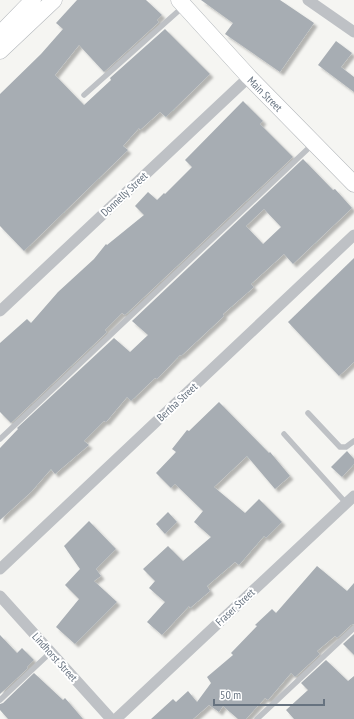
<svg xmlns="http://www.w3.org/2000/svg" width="354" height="719" viewBox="0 0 354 719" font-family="'PT Sans Narrow',sans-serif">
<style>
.building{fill:#a7adb3;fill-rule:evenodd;filter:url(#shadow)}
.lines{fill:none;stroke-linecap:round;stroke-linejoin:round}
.secondary-casing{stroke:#b3b7bb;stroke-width:17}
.lane{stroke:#bec1c5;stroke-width:5.5}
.street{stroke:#bec1c5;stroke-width:11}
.secondary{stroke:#fff;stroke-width:16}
.labels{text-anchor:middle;stroke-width:4;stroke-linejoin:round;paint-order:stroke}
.street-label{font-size:11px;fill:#677380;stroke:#fff}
</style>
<defs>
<filter id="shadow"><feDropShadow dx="3.5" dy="3.5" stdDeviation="1" flood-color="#0004"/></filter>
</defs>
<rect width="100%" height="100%" fill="#f5f5f2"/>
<g class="building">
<path d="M77 0H146L162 15 157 20 159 22 104 72 79 45 55 75 84 105 111 80 110 78 165 29 210 74 166 117 160 112 140 130 139 128 123 146 128 150 24 251 0 226V94L41 54 63 29 56 23Z"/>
<path d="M201 0H280L314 23 280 72 225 34 233 23Z"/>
<path d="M336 41 352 53 341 67 354 77V92L318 65Z"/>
<path d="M243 101 263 121 260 124 293 157 125 315 122 313 105 330 107 332 11 423 0 412V343L27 319 31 323 58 292 94 259 106 244 107 245 144 215 135 206 148 192 157 200 164 193 165 194 192 167 185 160Z"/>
<path d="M303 159 333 190 335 189 352 208 293 264 284 254 251 284 254 287 223 314 224 316 181 356 180 355 157 379 155 378 131 401 127 397 106 422 104 421 84 441 89 445 55 474 51 469 31 492 0 520V448L18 429 17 428 114 338 130 352 148 335 132 321ZM264 209 281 227 263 244 246 226Z"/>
<path d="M354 258V362L339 376 288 322Z"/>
<path d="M219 402 269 453 270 452 290 476 275 489 247 456 214 487 245 513 259 499 282 522 266 538 264 536 239 565 235 562 207 586 210 591 190 608 189 606 162 635 147 622 165 602 149 588 155 581 143 569 168 546 183 561 211 537 194 522 203 511 175 484 171 488 156 473 176 452 172 449 187 430 189 431Z"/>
<path d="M347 451 354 459V464L342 477 331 467Z"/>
<path d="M168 512 177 522 165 534 156 524Z"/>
<path d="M89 521 116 549 96 569 101 576 94 581 117 602 75 644 56 627 79 599 65 585 80 569 64 546Z"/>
<path d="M317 566 347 591 354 583V624L351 625 337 638 335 636 317 651 320 654 295 677 291 673 268 700 265 698 246 719H238L223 706 219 712 209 705 193 719H151L173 699 176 702 188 691 197 702 211 683 207 677 233 655 231 653 257 626 255 625 272 609 276 613Z"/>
<path d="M354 634V655L343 644Z"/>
<path d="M0 635 17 653 22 648 34 660 27 667 28 668 0 694Z"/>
<path d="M326 660 348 681 354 676V719H294L286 710 308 690 301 683Z"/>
<path d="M34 673 63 700 65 698 83 719H8L0 710V704L3 703Z"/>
</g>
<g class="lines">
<g class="secondary-casing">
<g id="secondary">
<path d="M179 0 249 77 354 184"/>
<path d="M0 34 33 0"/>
<path d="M0 51 54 0"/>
</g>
</g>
<g class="lane">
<path d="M84 95 184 6"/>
<path d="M308 413 340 447H346L354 441"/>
<path d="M284 434 346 503"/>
<path d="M0 439 313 144"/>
<path d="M0 700 51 652"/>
<path d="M257 719 354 628"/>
</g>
<g class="street">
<path d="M308 0 354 32"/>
<path d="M0 311 249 77"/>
<path d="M0 569 354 235"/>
<path d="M0 596 111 719"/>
<path d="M116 719 354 496"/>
</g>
<use href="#secondary" class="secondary"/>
</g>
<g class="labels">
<g class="street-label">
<text transform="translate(265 94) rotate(45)" y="4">Main Street</text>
<text transform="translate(124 194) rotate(-43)" y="4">Donnelly Street</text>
<text transform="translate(177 402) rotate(-43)" y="4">Bertha Street</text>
<text transform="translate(235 607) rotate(-43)" y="4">Fraser Street</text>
<text transform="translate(55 657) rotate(48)" y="4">Lindhorst Street</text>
</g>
</g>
<path d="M214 699v6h110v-6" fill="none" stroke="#677380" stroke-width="2"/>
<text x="220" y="699" font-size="12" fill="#677380" stroke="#ffffff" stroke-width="3" paint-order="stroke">50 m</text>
</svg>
